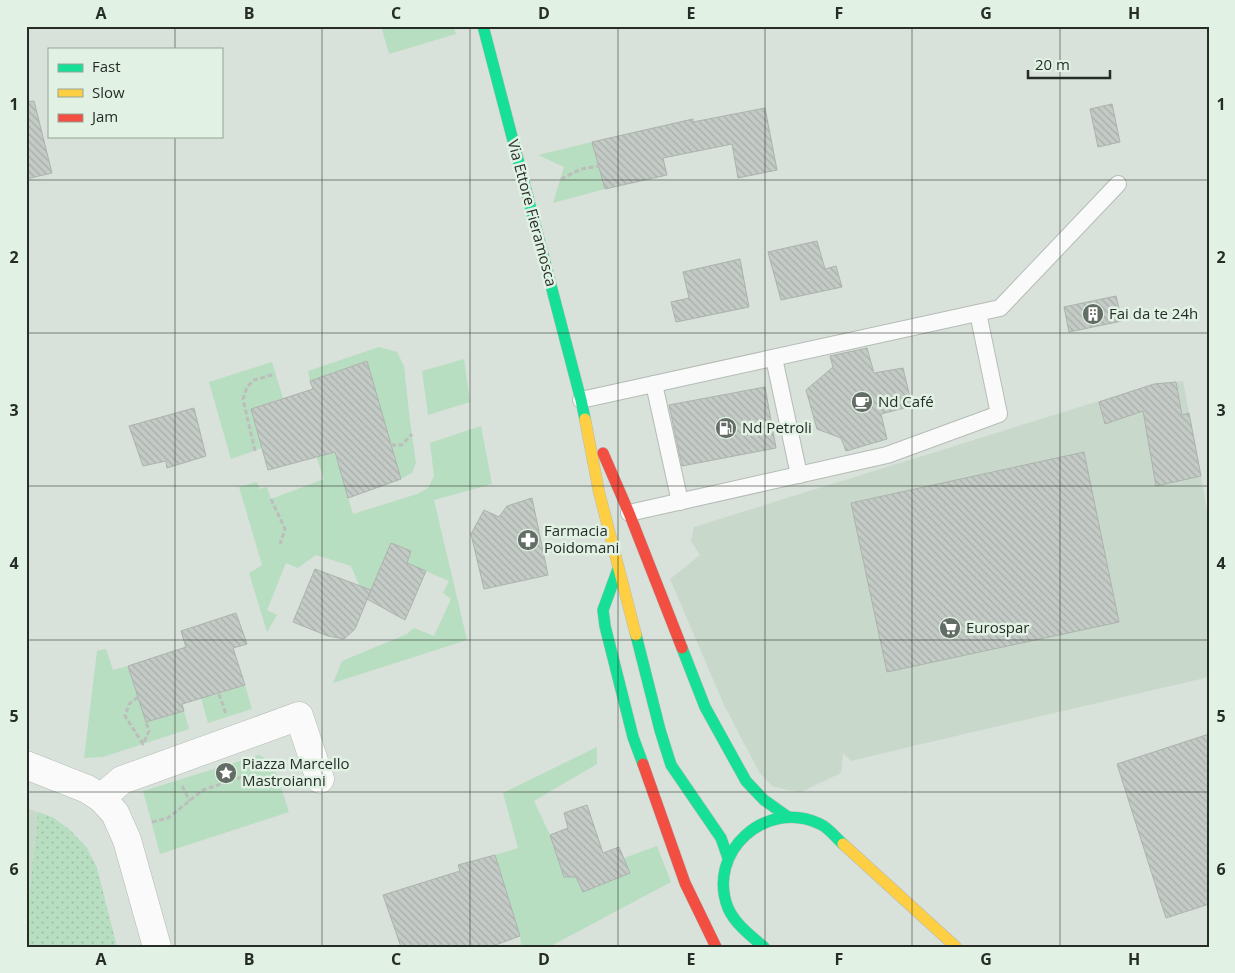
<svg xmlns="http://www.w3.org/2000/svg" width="1235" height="973" viewBox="0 0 1235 973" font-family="'Open Sans',sans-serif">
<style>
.built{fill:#c8d9cb}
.green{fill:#b8dec1}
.park{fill:url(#park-dots)}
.building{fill:url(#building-back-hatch);stroke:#acb3ad}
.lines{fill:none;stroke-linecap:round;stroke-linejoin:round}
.lane-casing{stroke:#b5bcb6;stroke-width:18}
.street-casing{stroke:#b5bcb6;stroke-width:29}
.fast-casing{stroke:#b5bcb6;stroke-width:12}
.slow-casing{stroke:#b5bcb6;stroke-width:12}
.jam-casing{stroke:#b5bcb6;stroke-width:12}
.path{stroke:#bcbebc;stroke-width:3;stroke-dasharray:5 2.5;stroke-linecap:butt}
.lane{stroke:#f9faf9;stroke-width:16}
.street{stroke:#f9faf9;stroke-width:28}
.fast{stroke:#16e098;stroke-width:11}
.slow{stroke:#ffcf43;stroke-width:11}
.jam{stroke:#f24e42;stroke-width:11}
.grid{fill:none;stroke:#262d27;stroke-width:1;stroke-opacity:0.55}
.labels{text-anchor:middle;stroke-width:5;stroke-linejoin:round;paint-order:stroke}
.street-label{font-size:15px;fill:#262d27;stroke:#e1f2e4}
.poi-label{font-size:15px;fill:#262d27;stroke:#e1f2e4;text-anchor:start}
.neatline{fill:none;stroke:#262d27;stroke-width:2}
.grid-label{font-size:16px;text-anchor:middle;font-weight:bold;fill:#262d27}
</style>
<defs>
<pattern id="park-dots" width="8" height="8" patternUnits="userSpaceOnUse" patternTransform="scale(1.25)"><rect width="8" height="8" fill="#b8dec1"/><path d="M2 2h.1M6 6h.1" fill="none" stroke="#9ebfa6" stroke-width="1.8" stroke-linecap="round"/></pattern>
<pattern id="building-back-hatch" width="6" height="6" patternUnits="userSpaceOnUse" patternTransform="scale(1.25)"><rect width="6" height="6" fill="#c4cac5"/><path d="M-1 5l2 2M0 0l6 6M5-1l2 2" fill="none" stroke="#a8aea9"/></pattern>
</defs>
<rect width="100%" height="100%" fill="#d8e1da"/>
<g class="built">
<path d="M1183 381 1209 521V677L909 747 851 761 843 753 841 773 801 792 787 790 772 786 759 772 724 705 670 579 700 555 691 541 694 527 1141 388 1154 384Z"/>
<path d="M26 808 38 812 26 924Z"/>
</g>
<g class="green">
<path d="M381 26H453L456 34 389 54Z"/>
<path d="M592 142 605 189 553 203 564 167 538 155Z"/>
<path d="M379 347 397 352 404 366 410 421 416 463 412 473 401 479 367 361 310 381 308 371Z"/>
<path d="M464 359 470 402 428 415 422 371Z"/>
<path d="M272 362 283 398 251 409 262 448 231 459 209 382Z"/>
<path d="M481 426 492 484 434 500 467 640 333 683 342 661 407 634 414 628 434 636 451 599 443 593 449 581 407 563 411 551 391 543 371 590 359 585 351 566 316 555 298 568 286 563 267 610 277 615 267 632 249 573 262 565 239 487 257 482 260 489 267 487 271 499 324 479 314 450 332 444 353 514 417 494 428 488 434 476 430 443Z"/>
<path d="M106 649 113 670 128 666 146 722 184 711 189 729 103 757 84 758 97 651Z"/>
<path d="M209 685 212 696 245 685 252 709 208 723 198 687Z"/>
<path d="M597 747V764L534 801 550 835 564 877H576L583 892 629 873 624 858 657 846 671 882 549 947H516L521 945 520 936 495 855 518 848 503 793Z"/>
<path d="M259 755 273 763 289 812 160 854 143 791Z"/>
</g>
<path class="park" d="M38 812 54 818 71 831 87 848 97 868 117 947H26V924Z"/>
<g class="building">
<path d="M34 101 52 173 26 179V102Z"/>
<path d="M1112 104 1120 142 1098 147 1090 109Z"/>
<path d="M765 108 777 170 738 178 732 144 663 158 667 175 605 189 592 142 693 119V122Z"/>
<path d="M817 241 825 269 836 266 842 287 781 300 768 252Z"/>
<path d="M740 259 749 307 676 322 671 302 689 298 683 272Z"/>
<path d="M1116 296 1122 321 1069 332 1064 307Z"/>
<path d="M867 348 874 373 903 368 912 406 881 414 887 439 846 451 841 438 817 429 806 390 833 367 830 356Z"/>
<path d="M367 361 401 479 348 498 335 452 268 470 251 409 313 389 310 381Z"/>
<path d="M1176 382 1182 415 1189 413 1201 476 1156 486 1143 411 1105 424 1099 402 1154 384Z"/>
<path d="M765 387 776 448 682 466 669 405Z"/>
<path d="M194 408 206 456 167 468 166 461 143 466 129 426Z"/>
<path d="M1084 452 1119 622 887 672 851 503Z"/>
<path d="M532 498 548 575 484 589 471 534 484 510 499 517 507 506Z"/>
<path d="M391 543 411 551 407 563 426 571 405 620 367 599Z"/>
<path d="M315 569 371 590 355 629 344 639 328 636 293 622Z"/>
<path d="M236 613 247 644 233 648 245 685 182 704 184 711 146 722 128 666 186 647 181 631Z"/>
<path d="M1209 734V904L1166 918 1117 764Z"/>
<path d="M587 805 603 853 619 847 630 873 583 892 576 877H564L550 835 568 828 564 813Z"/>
<path d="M495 855 520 936 490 947H401L383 895 460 871 458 865Z"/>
</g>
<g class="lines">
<g class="lane-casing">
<g id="lane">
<path d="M774 358 799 475"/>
<path d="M654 384 680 502"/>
<path d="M581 400 1000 308 1118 184"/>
<path d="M629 513 887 455 999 414 978 313"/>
</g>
</g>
<g class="street-casing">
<g id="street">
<path d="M26 765 87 789 101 798 115 813 127 840 157 947"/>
<path d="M101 798 122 780 299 716 320 779"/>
</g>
</g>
<g class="fast-casing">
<g id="fast">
<path d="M483 26 581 400 585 419"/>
<path d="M618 569 603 610 605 626 633 737 643 764"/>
<path d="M636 635 660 730 671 765 721 838 728 858"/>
<path d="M682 648 705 707 746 781 764 800 788 817"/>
<path d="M764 947C751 936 735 924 728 908 706 852 766 798 820 824 829 828 836 838 843 844"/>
</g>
</g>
<g class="slow-casing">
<g id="slow">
<path d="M585 419 599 492 636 635"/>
<path d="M843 844 956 947"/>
</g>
</g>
<g class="jam-casing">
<g id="jam">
<path d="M603 453 629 513 682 648"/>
<path d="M643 764 685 883 716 947"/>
</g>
</g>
<g class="path">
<path d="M561 179 581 169 599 166"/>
<path d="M391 445H402L412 434"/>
<path d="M255 451 243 399 247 387 254 380 275 374"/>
<path d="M271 499 285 529 280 544"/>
<path d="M219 694 226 714"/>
<path d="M138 697 129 704 125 716 143 744 149 731 146 722"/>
<path d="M182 786 190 801"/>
<path d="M152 822 168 818 203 790 242 777 265 783 278 777"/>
</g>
<use href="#lane" class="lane"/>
<use href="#street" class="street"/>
<use href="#fast" class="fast"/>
<use href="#slow" class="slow"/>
<use href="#jam" class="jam"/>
</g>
<path class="grid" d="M175 26V49M322 26V947M470 26V947M618 26V947M765 26V947M912 26V947M1060 26V947M175 136V947M26 180H1209M26 333H1209M26 486H1209M26 640H1209M26 792H1209"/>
<defs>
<g id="building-disc" transform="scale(1.125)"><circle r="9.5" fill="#646c66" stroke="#e1f2e4"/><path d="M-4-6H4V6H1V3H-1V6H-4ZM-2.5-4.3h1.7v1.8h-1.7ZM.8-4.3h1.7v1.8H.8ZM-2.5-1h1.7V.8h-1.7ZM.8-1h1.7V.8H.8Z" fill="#fff"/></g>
<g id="cafe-disc" transform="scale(1.125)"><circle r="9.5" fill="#646c66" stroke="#e1f2e4"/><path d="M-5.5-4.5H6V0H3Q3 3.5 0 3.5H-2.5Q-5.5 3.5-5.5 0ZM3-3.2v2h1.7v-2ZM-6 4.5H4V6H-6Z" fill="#fff"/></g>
<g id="fuel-disc" transform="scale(1.125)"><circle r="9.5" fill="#646c66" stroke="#e1f2e4"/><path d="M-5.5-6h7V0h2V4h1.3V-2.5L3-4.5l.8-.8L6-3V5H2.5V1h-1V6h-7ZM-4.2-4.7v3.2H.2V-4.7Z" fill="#fff"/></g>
<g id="pharmacy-disc" transform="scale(1.125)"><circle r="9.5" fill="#646c66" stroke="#e1f2e4"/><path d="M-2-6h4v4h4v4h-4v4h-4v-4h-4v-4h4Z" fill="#fff"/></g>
<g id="supermarket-disc" transform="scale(1.125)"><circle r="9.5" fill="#646c66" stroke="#e1f2e4"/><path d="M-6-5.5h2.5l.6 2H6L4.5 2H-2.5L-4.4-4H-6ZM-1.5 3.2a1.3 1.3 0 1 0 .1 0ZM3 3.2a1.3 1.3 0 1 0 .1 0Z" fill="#fff"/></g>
<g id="sight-disc" transform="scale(1.125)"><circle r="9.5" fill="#646c66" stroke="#e1f2e4"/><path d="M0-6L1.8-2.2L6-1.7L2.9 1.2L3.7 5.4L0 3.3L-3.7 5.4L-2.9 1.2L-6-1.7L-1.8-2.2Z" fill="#fff"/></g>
</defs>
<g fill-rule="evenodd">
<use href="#building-disc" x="1093" y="314"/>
<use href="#cafe-disc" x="862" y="402"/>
<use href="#fuel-disc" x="726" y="428"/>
<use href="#pharmacy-disc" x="528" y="540"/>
<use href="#supermarket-disc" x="950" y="628"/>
<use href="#sight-disc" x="226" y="773"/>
</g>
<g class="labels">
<g class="street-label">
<text transform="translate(532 213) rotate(75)" y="5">Via Ettore Fieramosca</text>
</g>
<g class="poi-label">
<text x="1109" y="319">Fai da te 24h</text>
<text x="878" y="407">Nd Café</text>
<text x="742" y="433">Nd Petroli</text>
<text x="544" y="536">Farmacia<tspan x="544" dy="17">Poidomani</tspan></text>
<text x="966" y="633">Eurospar</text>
<text x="242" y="769">Piazza Marcello<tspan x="242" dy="17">Mastroianni</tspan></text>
</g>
</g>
<rect width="1235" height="973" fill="none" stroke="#e1f2e4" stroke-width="55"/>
<rect x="48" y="48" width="175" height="90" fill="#e1f2e4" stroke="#96a398"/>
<rect x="58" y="64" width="25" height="8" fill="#16e098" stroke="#96a398"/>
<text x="92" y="72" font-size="15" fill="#262d27">Fast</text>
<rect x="58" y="89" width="25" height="8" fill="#ffcf43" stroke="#96a398"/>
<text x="92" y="98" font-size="15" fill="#262d27">Slow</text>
<rect x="58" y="114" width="25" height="8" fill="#f24e42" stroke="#96a398"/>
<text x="92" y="122" font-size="15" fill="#262d27">Jam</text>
<path d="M1028 70v8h82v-8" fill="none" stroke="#262d27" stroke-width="2.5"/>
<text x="1035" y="70" font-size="15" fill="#262d27" stroke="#e1f2e4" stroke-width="4" paint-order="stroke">20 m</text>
<rect x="28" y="28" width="1180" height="918" class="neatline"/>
<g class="grid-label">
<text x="101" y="19">A</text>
<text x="249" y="19">B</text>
<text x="396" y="19">C</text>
<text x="544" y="19">D</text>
<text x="691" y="19">E</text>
<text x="839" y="19">F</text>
<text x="986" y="19">G</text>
<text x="1134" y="19">H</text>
<text x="14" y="110">1</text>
<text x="1221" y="110">1</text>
<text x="14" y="263">2</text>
<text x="1221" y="263">2</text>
<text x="14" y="416">3</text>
<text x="1221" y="416">3</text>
<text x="14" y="569">4</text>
<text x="1221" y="569">4</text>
<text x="14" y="722">5</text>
<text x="1221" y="722">5</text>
<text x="14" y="875">6</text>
<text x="1221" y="875">6</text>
<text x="101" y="965">A</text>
<text x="249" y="965">B</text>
<text x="396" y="965">C</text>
<text x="544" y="965">D</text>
<text x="691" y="965">E</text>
<text x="839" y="965">F</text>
<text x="986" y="965">G</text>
<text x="1134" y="965">H</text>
</g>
</svg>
